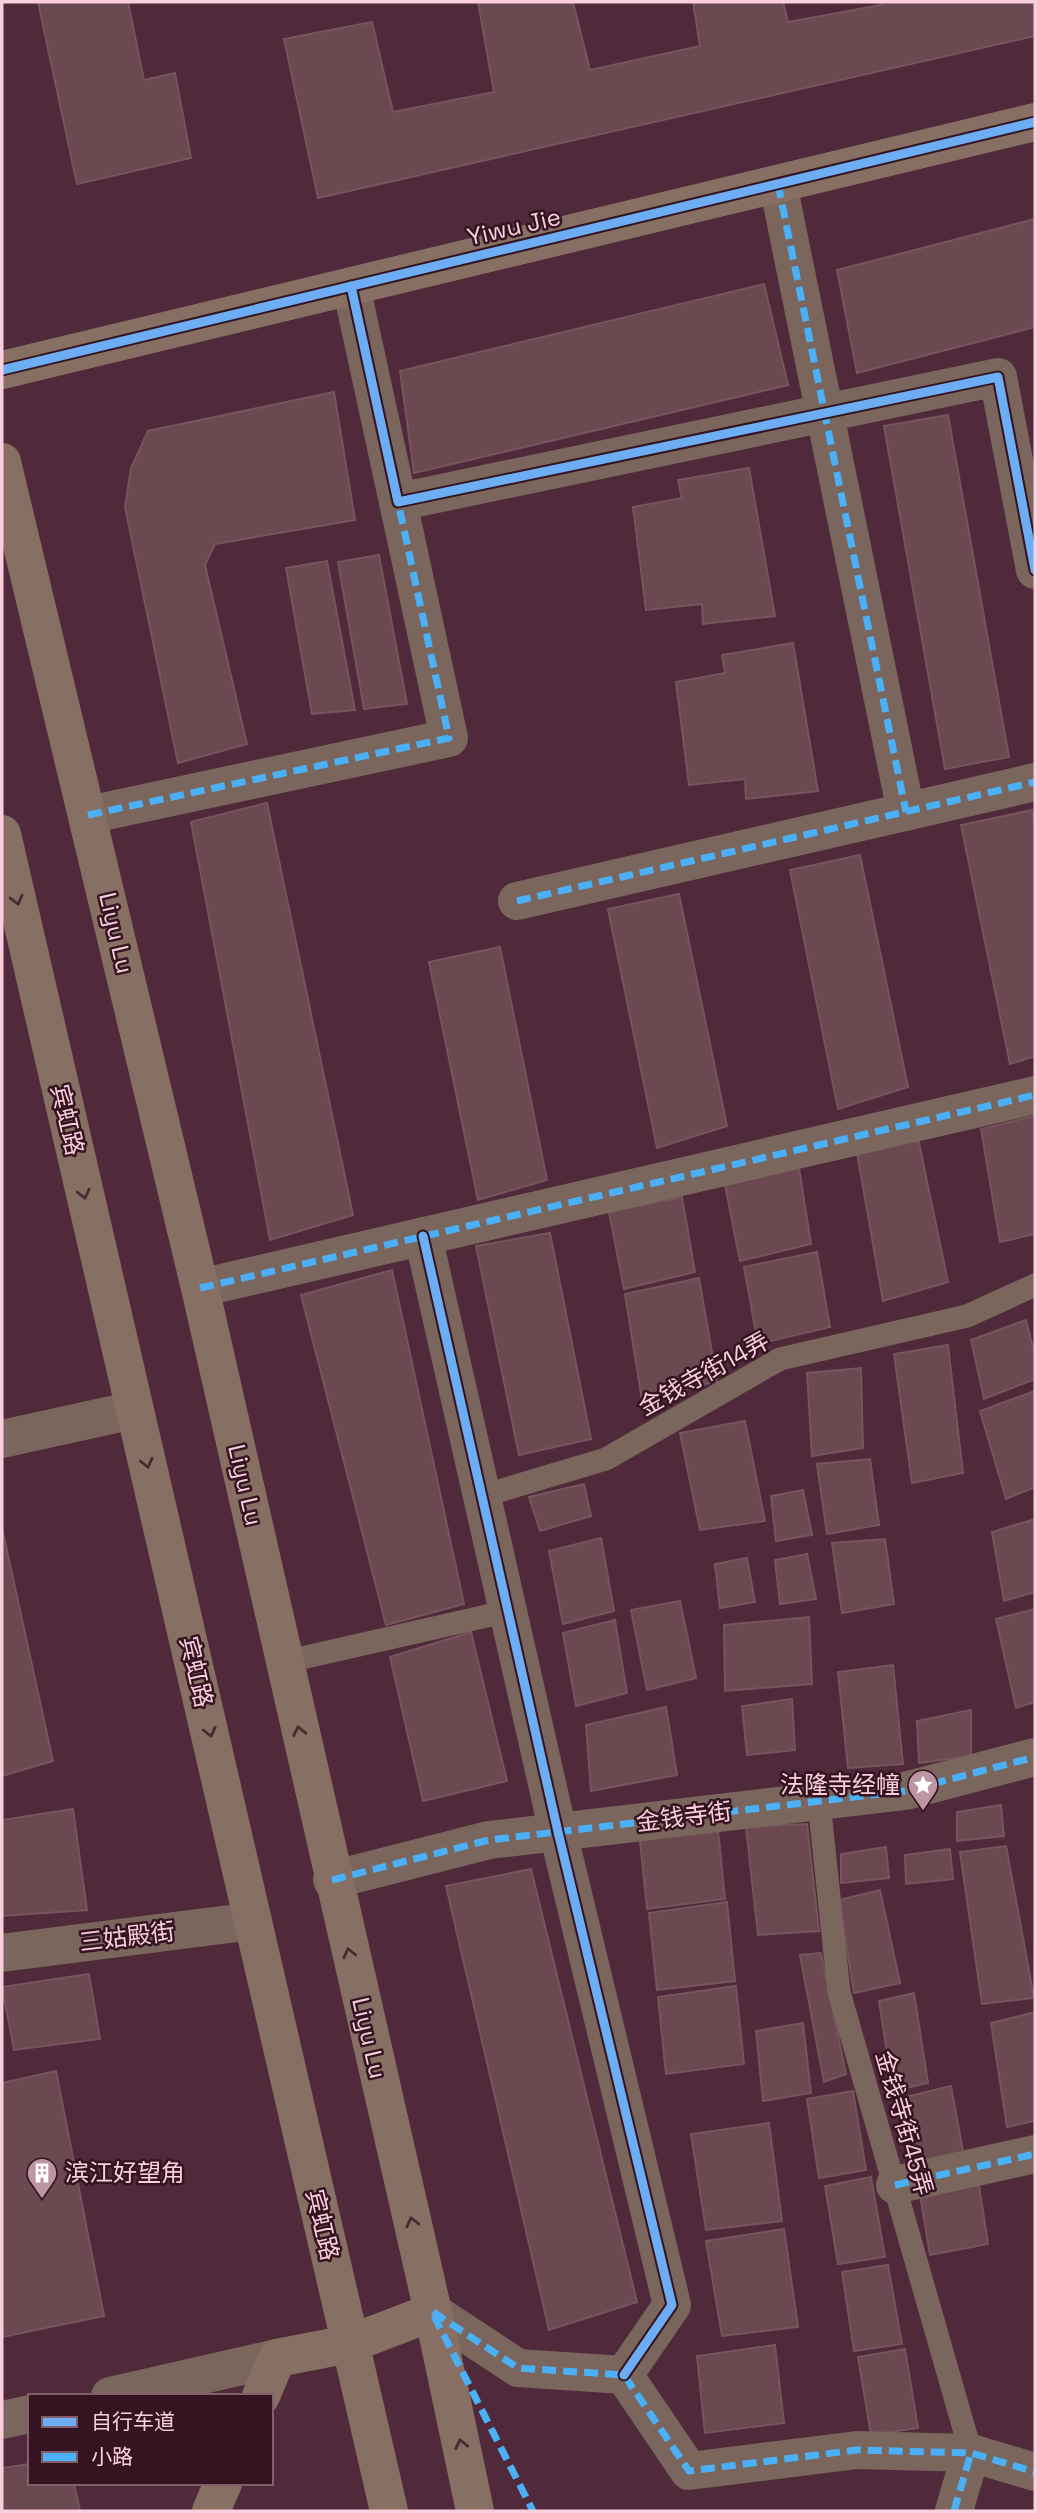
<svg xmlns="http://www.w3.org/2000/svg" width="1037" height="2513" viewBox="0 0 1037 2513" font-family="'Space Grotesk','Noto Sans SC',sans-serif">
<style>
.building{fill:#6c4851;stroke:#76555e;stroke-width:2}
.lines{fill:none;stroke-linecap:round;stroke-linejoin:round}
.lane{stroke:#7a665c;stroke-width:23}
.street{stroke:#7a665c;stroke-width:38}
.secondary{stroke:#876f63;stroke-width:38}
.quiet{stroke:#4cb0f7;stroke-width:7;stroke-dasharray:14 7;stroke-linecap:butt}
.cycleway-casing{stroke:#331420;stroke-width:13}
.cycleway{stroke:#6dadf4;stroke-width:9}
.oneway{stroke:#482b31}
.labels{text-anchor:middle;stroke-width:5;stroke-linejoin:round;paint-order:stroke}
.street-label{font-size:24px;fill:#facedc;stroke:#331420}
.poi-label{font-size:24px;fill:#facedc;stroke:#331420;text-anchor:end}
</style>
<rect width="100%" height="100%" fill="#502a3b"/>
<g class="building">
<path d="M38 2H128L144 80 175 73 191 158 77 184Z"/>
<path d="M478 2H573L590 70 700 46 693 2H783L788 22 881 5 880 2H1035V36L318 198 284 39 372 22 393 112 494 92Z"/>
<path d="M1035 219V327L857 373 837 270Z"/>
<path d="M764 284 788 385 414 473 400 371Z"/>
<path d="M334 392 355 520 215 544 205 565 247 744 178 763 125 507 131 468 148 431Z"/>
<path d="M948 415 1009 757 945 769 884 426Z"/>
<path d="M749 468 775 616 703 624 702 604 646 610 633 507 682 498 678 480Z"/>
<path d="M379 555 407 704 364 709 338 562Z"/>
<path d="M327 561 355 710 312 714 286 568Z"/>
<path d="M793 643 818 791 746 799 745 779 689 785 676 682 725 673 722 655Z"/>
<path d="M267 803 353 1215 270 1240 191 822Z"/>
<path d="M1032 810 1035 828V1056L1010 1064 961 825Z"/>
<path d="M860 855 908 1087 838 1109 790 870Z"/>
<path d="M679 894 727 1126 657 1148 608 909Z"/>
<path d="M500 947 547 1180 478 1200 429 962Z"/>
<path d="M1035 1116V1234L1000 1242 981 1129Z"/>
<path d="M918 1138 948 1282 883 1301 857 1153Z"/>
<path d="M799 1168 811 1244 740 1261 725 1185Z"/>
<path d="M682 1197 695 1272 624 1289 609 1212Z"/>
<path d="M550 1233 591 1439 519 1455 476 1246Z"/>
<path d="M817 1252 830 1327 758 1344 744 1267Z"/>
<path d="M392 1270 464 1604 386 1625 301 1295Z"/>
<path d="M699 1278 717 1381 642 1400 625 1294Z"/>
<path d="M1026 1320 1035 1356V1379L984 1399 971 1340Z"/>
<path d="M948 1345 963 1473 912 1483 894 1354Z"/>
<path d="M861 1368 863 1448 812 1456 807 1373Z"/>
<path d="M1035 1391V1487L1006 1499 980 1411Z"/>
<path d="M745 1421 765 1521 700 1530 680 1433Z"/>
<path d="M870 1459 879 1525 827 1534 817 1464Z"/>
<path d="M584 1484 591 1516 540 1531 529 1497Z"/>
<path d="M803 1490 812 1535 776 1541 771 1496Z"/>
<path d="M1035 1519V1592L1004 1601 992 1532Z"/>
<path d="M2 1528 53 1761 2 1776Z"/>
<path d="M601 1538 614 1611 563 1624 549 1551Z"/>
<path d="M885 1539 894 1604 842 1613 832 1543Z"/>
<path d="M807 1554 816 1599 780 1604 775 1560Z"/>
<path d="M747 1558 755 1602 720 1608 715 1564Z"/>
<path d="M680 1601 696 1678 647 1690 631 1610Z"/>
<path d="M1035 1609V1702L1016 1708 996 1619Z"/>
<path d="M809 1617 812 1684 725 1691 724 1625Z"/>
<path d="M615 1620 627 1693 576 1706 563 1633Z"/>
<path d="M471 1632 507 1781 423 1801 390 1657Z"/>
<path d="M893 1665 903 1764 848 1768 838 1672Z"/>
<path d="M792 1699 795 1750 747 1755 742 1706Z"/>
<path d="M666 1707 677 1775 591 1791 586 1725Z"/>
<path d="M971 1710V1756L919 1763 917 1721Z"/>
<path d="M1001 1805 1004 1836 957 1841V1812Z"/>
<path d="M73 1809 87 1910 2 1916V1820Z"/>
<path d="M717 1820 725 1899 647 1909 639 1831Z"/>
<path d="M807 1824 819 1931 758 1935 746 1827Z"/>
<path d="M1006 1846 1034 1998 982 2004 960 1852Z"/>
<path d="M886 1847 889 1878 841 1883V1854Z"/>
<path d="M950 1849 953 1879 906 1884 905 1855Z"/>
<path d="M531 1869 637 2302 549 2330 446 1886Z"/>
<path d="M880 1890 900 1983 854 1993 839 1900Z"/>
<path d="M727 1902 735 1981 657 1990 649 1913Z"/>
<path d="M821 1953 846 2074 824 2082 800 1955Z"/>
<path d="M89 1974 100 2039 14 2050 2 1987Z"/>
<path d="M736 1986 744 2064 666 2074 658 1997Z"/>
<path d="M914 1993 928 2083 893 2091 879 2001Z"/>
<path d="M1035 2012V2121L1007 2127 991 2023Z"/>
<path d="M803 2023 811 2093 763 2101 756 2031Z"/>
<path d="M56 2071 104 2316 2 2337V2083Z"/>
<path d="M951 2086 964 2157 915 2169 905 2097Z"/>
<path d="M853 2091 866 2170 819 2178 807 2099Z"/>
<path d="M769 2123 782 2221 706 2230 691 2134Z"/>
<path d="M871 2177 885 2257 838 2264 825 2186Z"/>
<path d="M979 2185 988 2244 930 2255 920 2195Z"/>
<path d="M784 2229 798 2327 722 2336 706 2241Z"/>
<path d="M888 2265 902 2344 854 2351 842 2272Z"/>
<path d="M775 2345 784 2423 705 2433 697 2356Z"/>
<path d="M905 2349 918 2428 871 2435 858 2357Z"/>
<path d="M30 2464V2483H74L80 2511H2V2468Z"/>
</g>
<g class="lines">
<g class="lane">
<path d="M482 1496 606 1459 780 1359 967 1316 1035 1285"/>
<path d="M284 1662 509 1611"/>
<path d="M819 1802 839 1992 971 2453"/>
</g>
<g class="street">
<path d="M778 184 906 812"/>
<path d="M351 286 398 502 998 377 1035 570"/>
<path d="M88 815 449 738 398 502"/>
<path d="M517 901 1035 782"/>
<path d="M423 1236 558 1832 672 2305 624 2375"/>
<path d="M200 1288 1035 1095"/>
<path d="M2 1439 134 1410"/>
<path d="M332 1880 489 1840 905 1791 1035 1757"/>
<path d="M2 1953 253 1921"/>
<path d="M895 2185 1035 2154"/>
<path d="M433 2312 518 2368 624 2375 689 2471 857 2450 971 2453 1035 2472"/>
<path d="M110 2396 277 2358"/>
<path d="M2 2420 30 2414"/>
<path d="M954 2511 971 2453"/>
</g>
<g class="secondary">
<path d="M2 370 1035 122"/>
<path d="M2 462 200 1288 433 2312 475 2511"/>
<path d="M2 834 389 2511"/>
<path d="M261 2396 277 2358 349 2344 433 2312"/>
<path d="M211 2511 223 2483"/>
</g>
<g class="quiet">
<path d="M778 184 906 812"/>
<path d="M88 815 449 738 398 502"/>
<path d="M517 901 1035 782"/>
<path d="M200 1288 1035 1095"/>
<path d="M332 1880 489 1840 905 1791 1035 1757"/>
<path d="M895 2185 1035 2154"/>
<path d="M433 2312 518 2368 624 2375 689 2471 857 2450 971 2453 1035 2472"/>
<path d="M434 2316 533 2511"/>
<path d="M954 2511 971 2453"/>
</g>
<g class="cycleway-casing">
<g id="cycleway">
<path d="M351 286 398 502 998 377 1035 570"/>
<path d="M2 370 1035 122"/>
<path d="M423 1236 558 1832 672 2305 624 2375"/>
</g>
</g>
<use href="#cycleway" class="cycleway"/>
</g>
<defs><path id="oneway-chevron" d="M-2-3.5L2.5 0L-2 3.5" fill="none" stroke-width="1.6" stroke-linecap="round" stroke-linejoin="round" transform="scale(1.75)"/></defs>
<g class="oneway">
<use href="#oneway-chevron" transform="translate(17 900) rotate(77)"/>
<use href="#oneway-chevron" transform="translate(84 1194) rotate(77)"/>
<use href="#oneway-chevron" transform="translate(147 1463) rotate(77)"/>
<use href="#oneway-chevron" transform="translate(299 1731) rotate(-102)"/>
<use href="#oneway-chevron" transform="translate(210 1732) rotate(77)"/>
<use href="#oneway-chevron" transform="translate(349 1953) rotate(-103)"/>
<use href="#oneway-chevron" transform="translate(412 2222) rotate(-103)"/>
<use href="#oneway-chevron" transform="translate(461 2444) rotate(-102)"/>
</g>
<defs>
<g id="sight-pin" transform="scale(1.575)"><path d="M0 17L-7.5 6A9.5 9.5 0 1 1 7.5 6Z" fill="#be95a4" stroke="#331420"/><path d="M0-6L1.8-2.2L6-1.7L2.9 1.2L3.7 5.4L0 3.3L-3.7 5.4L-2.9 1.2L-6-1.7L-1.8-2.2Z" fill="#fff"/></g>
<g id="building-pin" transform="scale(1.575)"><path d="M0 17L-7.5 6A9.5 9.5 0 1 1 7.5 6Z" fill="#be95a4" stroke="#331420"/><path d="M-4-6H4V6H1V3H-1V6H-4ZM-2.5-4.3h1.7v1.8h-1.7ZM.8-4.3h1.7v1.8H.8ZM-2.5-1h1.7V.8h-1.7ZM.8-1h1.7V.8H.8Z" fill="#fff"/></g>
</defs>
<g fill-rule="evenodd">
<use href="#sight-pin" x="923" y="1785"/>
<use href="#building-pin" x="42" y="2173"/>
</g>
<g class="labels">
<g class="street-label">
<text transform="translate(514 227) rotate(-13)" y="8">Yiwu Jie</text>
<text transform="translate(116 933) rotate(77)" y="8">Liyu Lu</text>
<text transform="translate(67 1120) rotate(77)" y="8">宾虹路</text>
<text transform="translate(704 1374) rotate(-29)" y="8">金钱寺街14弄</text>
<text transform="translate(245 1485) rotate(77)" y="8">Liyu Lu</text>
<text transform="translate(196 1672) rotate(77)" y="8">宾虹路</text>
<text transform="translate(684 1817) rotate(-7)" y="8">金钱寺街</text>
<text transform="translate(127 1937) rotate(-7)" y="8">三姑殿街</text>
<text transform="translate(369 2038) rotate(77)" y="8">Liyu Lu</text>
<text transform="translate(904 2123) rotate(74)" y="8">金钱寺街45弄</text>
<text transform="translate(322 2225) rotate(77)" y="8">宾虹路</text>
</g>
<g class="poi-label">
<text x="900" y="1793">法隆寺经幢</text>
<text x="65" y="2181" text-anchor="start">滨江好望角</text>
</g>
</g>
<rect width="1037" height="2513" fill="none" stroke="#facedc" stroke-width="7"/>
<rect x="28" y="2394" width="245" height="91" fill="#331420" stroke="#835e6b" stroke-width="2"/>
<rect x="42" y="2417" width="35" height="10" fill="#6dadf4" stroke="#835e6b" stroke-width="2"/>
<text x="91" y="2429" font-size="21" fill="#facedc">自行车道</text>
<rect x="42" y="2452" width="35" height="10" fill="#4cb0f7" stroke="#835e6b" stroke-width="2"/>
<text x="91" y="2464" font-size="21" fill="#facedc">小路</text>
</svg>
